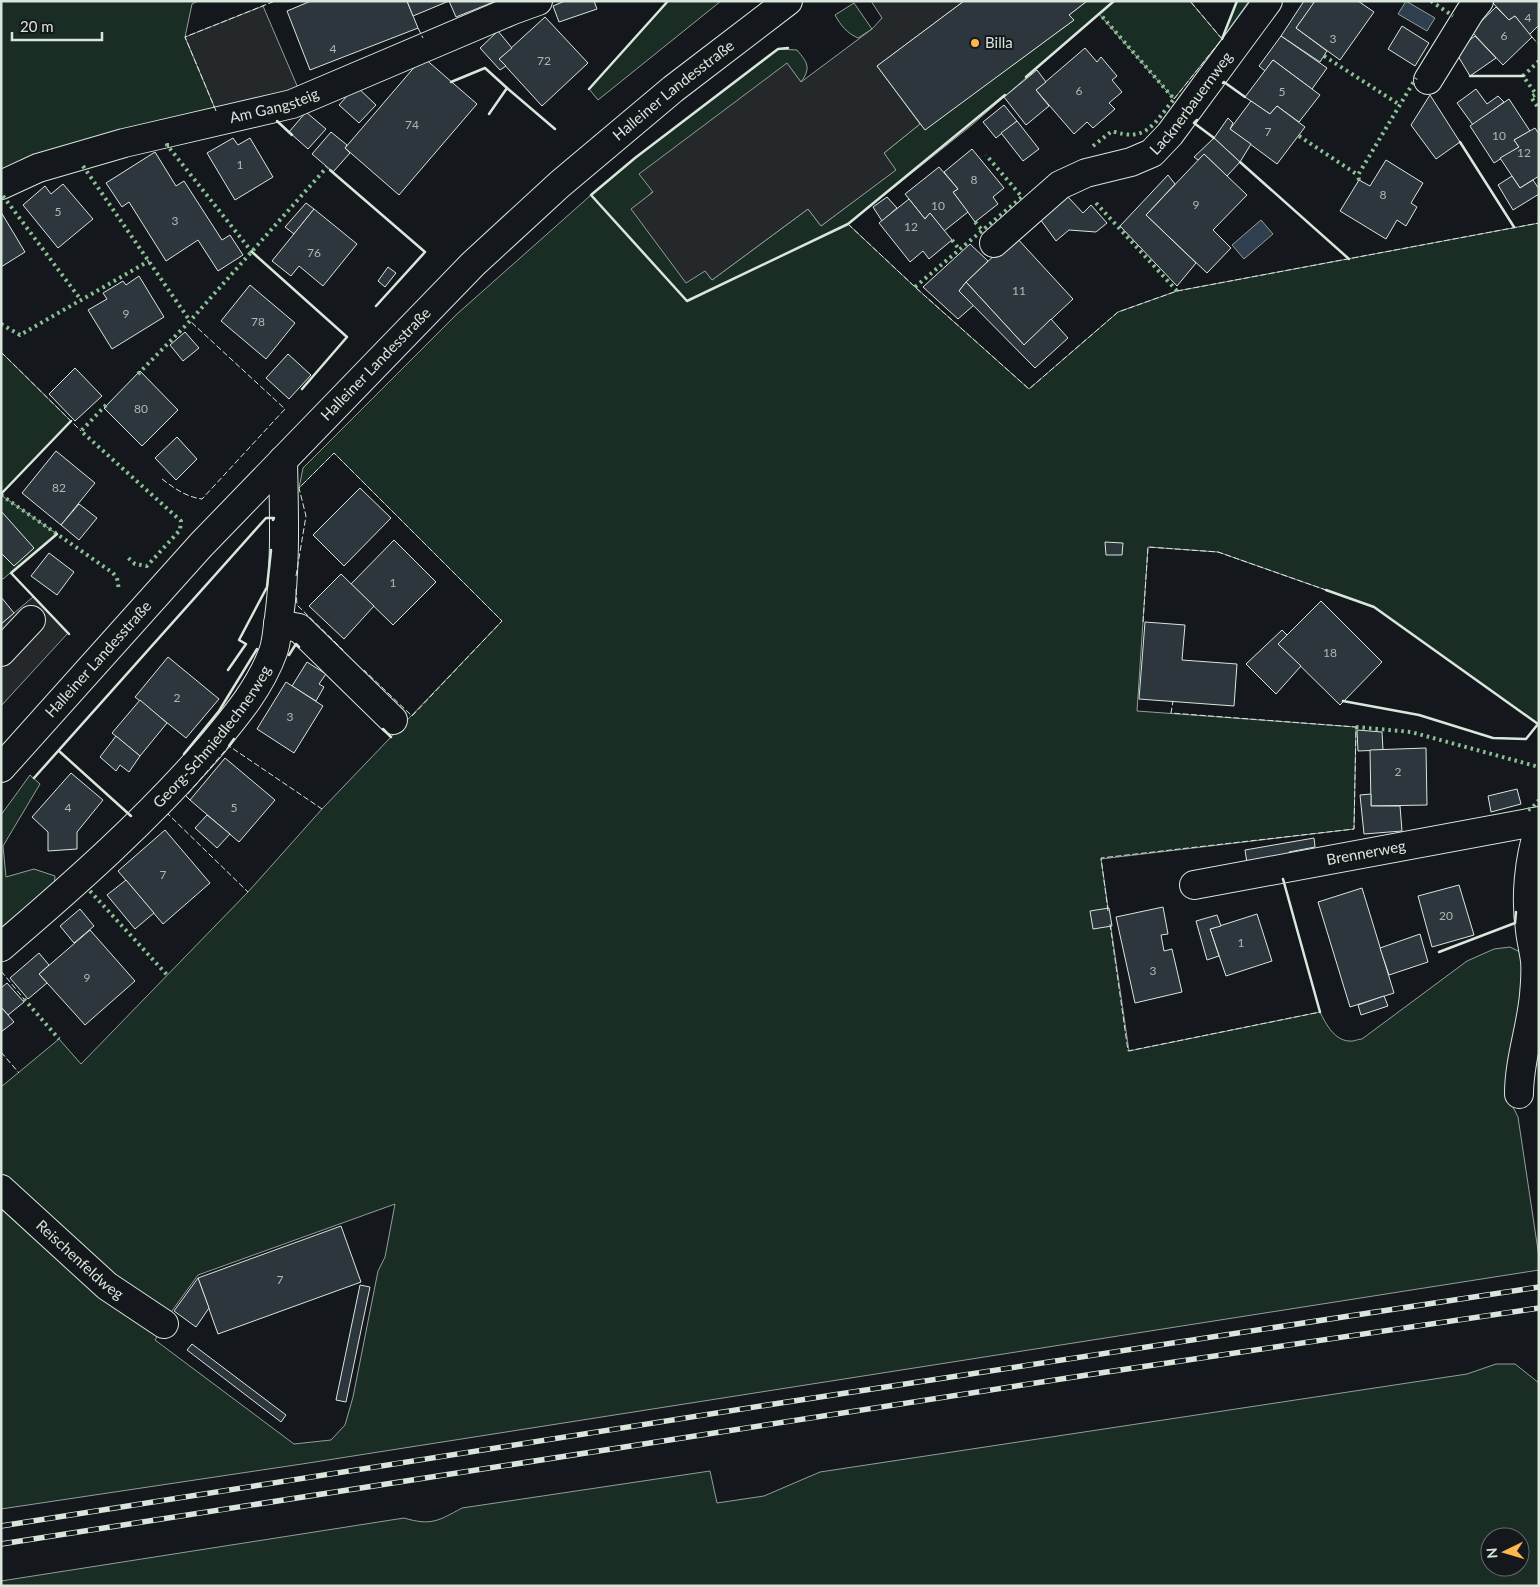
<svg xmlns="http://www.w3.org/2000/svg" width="1540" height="1587" viewBox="0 0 1540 1587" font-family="Lato,sans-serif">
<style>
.green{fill:#1a2d24;stroke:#939e99;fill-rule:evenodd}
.parking{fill:#24282b;stroke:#939e99}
.water{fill:#2f3f4d;stroke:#939e99}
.building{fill:#2c363c;stroke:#d8e6dc}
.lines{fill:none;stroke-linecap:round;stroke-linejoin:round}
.minor-casing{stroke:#d8e6dc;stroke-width:30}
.major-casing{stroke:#d8e6dc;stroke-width:30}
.minor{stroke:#14181c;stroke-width:28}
.major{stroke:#14181c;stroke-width:28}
.rail-casing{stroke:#d8e6dc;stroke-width:5.5}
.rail{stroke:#14181c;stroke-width:4;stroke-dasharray:11;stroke-linecap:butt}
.hedge{stroke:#8ac095;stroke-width:4;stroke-dasharray:2.5 4;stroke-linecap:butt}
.fence{stroke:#d8e6dc;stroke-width:1;stroke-dasharray:6 2.5;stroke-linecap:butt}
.wall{stroke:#d8e6dc;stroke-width:2.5}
.poi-dot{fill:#ffb74d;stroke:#14181c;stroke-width:2}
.labels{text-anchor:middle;stroke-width:4;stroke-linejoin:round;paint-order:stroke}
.number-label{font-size:12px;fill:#adbab4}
.poi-label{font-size:15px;fill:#d8e6dc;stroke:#14181c;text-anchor:start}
.street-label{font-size:15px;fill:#d8e6dc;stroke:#14181c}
</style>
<rect width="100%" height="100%" fill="#14181c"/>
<g class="green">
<path d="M1 1H198L192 4 185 37 217 113 1 175Z"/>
<path d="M668 1H721L598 100 589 89Z"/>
<path d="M1087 1H1190L1222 39 1237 1H1249L1222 39 1174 99 1099 14 972 125 848 224 915 287 1029 389 1118 312 1177 291 1539 223V724L1374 607 1218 552 1148 547 1137 711 1356 727 1354 829 1101 859 1129 1051 1320 1012C1326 1024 1334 1040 1349 1041 1353 1042 1358 1039 1362 1039L1467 961 1494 949 1510 947 1520 952 1522 965 1520 1017 1510 1101 1518 1117 1539 1257V1270L302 1464 1 1509V1200L159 1333 155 1340 294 1444 331 1440 345 1425 353 1397 378 1271 385 1257 395 1204 198 1275 169 1315 121 1288 1 1178V1087L59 1039 81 1064 248 892 322 809 502 621 334 453 299 488 303 468 457 314 591 195 635 158 778 49 797 50C808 63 811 68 801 82L787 64 649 195 712 280 808 209 821 226 895 170 884 153 920 124 925 129 1074 20 1069 15Z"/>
<path d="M854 3 872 29 858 38C847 33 841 26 835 15Z"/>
<path d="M1 352 71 421 1 494Z"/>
<path d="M1 495 57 534 3 579 1 577Z"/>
<path d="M30 775 40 784 3 846 6 877 34 869 55 876 54 887 1 931V815Z"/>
<path d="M1496 1364H1515L1539 1383V1586H1V1581L404 1518C431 1526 438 1521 462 1508L710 1471 717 1503 764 1496 820 1472 1467 1374ZM1490 1537H1520V1567H1490Z"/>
</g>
<g class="parking">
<path d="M871 1H964L877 66 920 124 884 153 896 170 821 226 808 209 712 280 705 271 686 283 631 209 653 192 639 174 787 63 801 82 872 29 882 18Z"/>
<path d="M263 6 298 88 217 113 185 37Z"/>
<path d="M33 597 68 633 1 706V624Z"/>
</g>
<g class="water">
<path d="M1406 1 1435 18 1427 31 1398 14Z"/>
<path d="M1261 220 1273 234 1244 259 1232 245Z"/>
</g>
<g class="building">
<path d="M311 1H407L418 28 310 70 287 11Z"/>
<path d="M407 1H449L413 16Z"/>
<path d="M449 1H496L456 17Z"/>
<path d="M565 1H594L597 9 559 22 553 6Z"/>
<path d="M964 1H1087L1069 15 1074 20 925 130 877 66Z"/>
<path d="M1304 1 1315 2 1296 28 1327 51 1320 62 1281 36Z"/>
<path d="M1315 1H1358L1374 12 1340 60 1296 28Z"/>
<path d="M1491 1H1539V25L1529 35 1515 16 1509 20Z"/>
<path d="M1496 7 1509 20 1515 16 1532 37 1503 65 1471 31Z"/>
<path d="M545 17 588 63 542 106 499 59Z"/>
<path d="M1402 26 1429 43 1415 66 1388 49Z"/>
<path d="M498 31 512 48 499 59 506 66 500 70 480 48Z"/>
<path d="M1281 36 1327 68 1312 89 1273 60 1265 71 1259 66Z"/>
<path d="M1475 36 1496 58 1470 76 1455 51Z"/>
<path d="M1085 48 1097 62 1101 57 1117 76 1112 80 1122 92 1109 103 1115 109 1093 128 1087 122 1074 134 1036 90Z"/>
<path d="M423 57 477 104 399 195 345 148Z"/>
<path d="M1273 60 1320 95 1299 122 1277 106 1270 114 1245 97Z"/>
<path d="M1037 70 1046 82 1036 90 1049 106 1026 125 1004 97Z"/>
<path d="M356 86 376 105 359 123 339 105Z"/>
<path d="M1476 89 1487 104 1498 96 1504 102 1473 125 1457 103Z"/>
<path d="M1430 95 1460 142 1436 159 1411 125Z"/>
<path d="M1509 99 1530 131 1514 140 1519 147 1494 163 1470 126Z"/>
<path d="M1251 101 1270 114 1277 106 1305 127 1277 164 1230 129Z"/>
<path d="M1004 105 1017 121 996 138 983 122Z"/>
<path d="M306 112 326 129 308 149 289 132Z"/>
<path d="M1228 118 1233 123 1230 129 1251 144 1240 162 1214 138Z"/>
<path d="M1017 121 1039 149 1023 161 1001 133Z"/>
<path d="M1535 128 1539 134V176L1520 188 1500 158 1519 147 1514 140Z"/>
<path d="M331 132 347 145 345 148 350 153 333 172 312 154Z"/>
<path d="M233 138 238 145 250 138 273 177 235 200 207 153Z"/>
<path d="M1214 138 1240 162 1227 176 1204 154 1198 160 1194 157Z"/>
<path d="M972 149 1004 188 993 197 998 204 975 222 953 192 958 189 944 172Z"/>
<path d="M155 152 176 186 184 181 222 240 230 235 243 255 218 271 198 240 166 261 129 202 122 207 106 183Z"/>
<path d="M1204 154 1247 195 1213 230 1231 248 1207 273 1146 215Z"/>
<path d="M1386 160 1423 183 1411 203 1417 207 1406 226 1397 220 1386 239 1340 211 1359 180 1370 186Z"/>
<path d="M939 167 958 189 953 192 968 212 944 231 930 213 925 219 905 194Z"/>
<path d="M1168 175 1175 184 1146 215 1196 263 1177 286 1120 226Z"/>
<path d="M1512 176 1520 188 1533 180 1539 189V194L1513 210 1498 185Z"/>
<path d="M63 184 93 219 58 248 23 205 45 186 51 194Z"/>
<path d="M1067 196 1083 213 1091 205 1107 223 1096 232 1069 230 1056 241 1040 219Z"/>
<path d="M887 197 897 208 882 221 873 207Z"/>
<path d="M909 199 925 219 930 213 952 240 929 259 923 251 910 262 879 223Z"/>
<path d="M306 203 314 209 294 234 285 227Z"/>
<path d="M314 209 357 244 323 286 299 266 291 276 272 261Z"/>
<path d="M1 212 25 252 1 267Z"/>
<path d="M1015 236 1073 299 1024 345 966 282Z"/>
<path d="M970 244 988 261 966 282 959 291 974 305 958 319 923 287Z"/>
<path d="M388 267 396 273 385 287 378 281Z"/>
<path d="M139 276 164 317 112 349 88 310 107 299 103 293 123 281 126 285Z"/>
<path d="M966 282 1024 345 1051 319 1068 338 1035 368 959 291Z"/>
<path d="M250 285 295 323 266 359 221 321Z"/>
<path d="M185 332 199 348 183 361 170 345Z"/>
<path d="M288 354 311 375 289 399 266 378Z"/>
<path d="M75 368 102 396 75 421 49 394Z"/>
<path d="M140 371 178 410 142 446 104 408Z"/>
<path d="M177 437 197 459 176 480 155 458Z"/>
<path d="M56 451 95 483 61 525 22 493Z"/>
<path d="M360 488 391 518 344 566 313 535Z"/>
<path d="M79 504 97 518 79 540 61 525Z"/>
<path d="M1 511 34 548 14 566 1 553Z"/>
<path d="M394 540 436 582 393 625 351 584Z"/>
<path d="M1105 542 1123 543 1122 555H1106Z"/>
<path d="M49 553 74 572 57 595 31 576Z"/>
<path d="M341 574 374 606 344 639 309 606Z"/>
<path d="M1 597 14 613 1 624Z"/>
<path d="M1321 601 1382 662 1340 705 1278 644Z"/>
<path d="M1145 622 1185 625 1182 660 1237 664 1234 706 1139 699Z"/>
<path d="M1282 630 1287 635 1278 644 1301 666 1276 694 1246 664Z"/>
<path d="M168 657 219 699 186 738 135 697Z"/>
<path d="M307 662 326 674 319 684 324 687 316 701 292 686Z"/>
<path d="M286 682 323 706 294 753 257 729Z"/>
<path d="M140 700 167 723 140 756 112 733Z"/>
<path d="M1357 730 1382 732 1383 750 1358 751Z"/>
<path d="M116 736 140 756 129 772 120 765 116 771 100 757Z"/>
<path d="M1426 748 1427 805 1371 806 1370 750Z"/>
<path d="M225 758 275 800 239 842 190 800Z"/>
<path d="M71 773 103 800 77 832V849L48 851V832L32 817Z"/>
<path d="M1517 789 1521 804 1491 812 1488 796Z"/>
<path d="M1371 794V806H1400L1402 831 1364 834 1360 795Z"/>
<path d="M207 815 230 834 217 848 195 828Z"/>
<path d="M165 830 210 883 163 924 118 871Z"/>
<path d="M1314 838 1315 847 1289 852 1290 856 1247 863 1245 850Z"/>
<path d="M126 880 154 913 135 929 107 895Z"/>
<path d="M1459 885 1474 935 1432 947 1418 896Z"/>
<path d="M1362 888 1394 993 1350 1007 1318 902Z"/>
<path d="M1163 907 1168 934 1161 935 1164 951 1172 949 1182 992 1135 1003 1116 917Z"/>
<path d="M1109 908 1112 926 1093 929 1090 911Z"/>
<path d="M80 909 94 926 74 943 60 926Z"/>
<path d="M1257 914 1272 961 1226 976 1210 929Z"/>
<path d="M1217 915 1221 926 1210 929 1219 956 1207 960 1196 921Z"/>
<path d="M90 930 135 981 85 1025 39 974Z"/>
<path d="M1420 934 1428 962 1389 975 1380 948Z"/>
<path d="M39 953 49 965 39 974 47 983 28 999 10 978Z"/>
<path d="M7 983 24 1002 8 1015 1 1007V988Z"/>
<path d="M1384 996 1388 1006 1361 1015 1358 1005Z"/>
<path d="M1 1007 14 1022 1 1032Z"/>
<path d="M341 1226 361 1282 218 1334 198 1278Z"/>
<path d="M198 1278 209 1308 196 1327 174 1311Z"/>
<path d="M360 1285 370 1287 346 1402 336 1400Z"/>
<path d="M192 1344 286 1415 281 1422 187 1350Z"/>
</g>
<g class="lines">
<g class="minor-casing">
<g id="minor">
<path d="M1428 80 1470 12 1479 1"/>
<path id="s1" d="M1 185 38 168 124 143 292 104 513 10 538 1"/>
<path id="s2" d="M994 243 1060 185 1086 173 1131 162 1152 153 1170 134 1268 1"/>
<path d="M278 624 299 628 393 720"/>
<path d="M1 652 31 620"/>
<path id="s3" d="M1194 885 1539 821"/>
<path id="s4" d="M1 947C76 883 147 820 211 746 235 717 260 688 273 652 277 642 277 629 279 618 286 566 284 513 283 460"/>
<path d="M1519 1094C1519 1060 1531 1029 1534 995 1535 984 1536 972 1535 961 1534 951 1531 941 1530 930 1525 897 1529 859 1539 828"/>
<path id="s5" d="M1 1189 107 1286 164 1324"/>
</g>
</g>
<g class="major-casing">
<g id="major">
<path id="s6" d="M1 768 201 545 473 264 560 184 673 89 788 1"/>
</g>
</g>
<use href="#minor" class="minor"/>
<use href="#major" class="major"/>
<g class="rail-casing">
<g id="rail">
<path d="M1 1526 774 1404 1539 1287"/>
<path d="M1 1544 1100 1373 1539 1308"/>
</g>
</g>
<use href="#rail" class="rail"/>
<g class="hedge">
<path d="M1431 1 1453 16"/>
<path d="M1324 56 1400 105"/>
<path d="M1539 61 1523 76 1536 94 1531 97 1539 109"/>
<path d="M1299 136 1358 175"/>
<path d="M169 145H167L252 252"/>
<path d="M1093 146 1112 131C1147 143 1154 123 1174 99L1100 14"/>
<path d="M83 166 190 321"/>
<path d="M1359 180 1358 175 1416 78"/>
<path d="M3 196 81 300"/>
<path d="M1096 203 1177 291"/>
<path d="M975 222 982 230"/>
<path d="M952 240 959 249"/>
<path d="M915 287 1022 197 986 155"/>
<path d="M1 324 20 335 149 261"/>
<path d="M138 374 190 321 327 167"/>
<path d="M106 405 81 431 181 521 180 530 147 566 135 564 126 556"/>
<path d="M1 495 113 573 117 578 119 590"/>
<path d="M1356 727 1411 732 1539 767"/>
<path d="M1528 810 1533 807 1539 800"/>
<path d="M90 891 168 976"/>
<path d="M24 999 59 1039"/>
</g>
<g class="fence">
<path d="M418 28 423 38"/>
<path d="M1532 37 1539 45"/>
<path d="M1174 99 1222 39 1190 1"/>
<path d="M216 111 185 37 275 1"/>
<path d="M848 224 915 287 1029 389 1118 312 1177 291 1539 223"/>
<path d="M1 352 81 431"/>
<path d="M162 479C174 488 186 497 202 499L285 409 190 321"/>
<path d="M296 576 306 516 299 488 334 453 502 621 412 716 364 670"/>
<path d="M296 589 297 605 343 650"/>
<path d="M1143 622 1148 547 1218 552 1326 590"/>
<path d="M190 800 186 796 229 746 322 809"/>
<path d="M166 816 168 814 248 892"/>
<path d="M1108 911 1101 858 1354 829 1356 727 1171 713 1173 701"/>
<path d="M1110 924 1128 1051 1320 1012"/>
<path d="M1 971 24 999"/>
<path d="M1 1052 19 1073"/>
</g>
<g class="wall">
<path d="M1222 39 1237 1"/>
<path d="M788 48 778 49 635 158 591 195 687 301 848 224 1005 95"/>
<path d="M1470 76H1523"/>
<path d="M1026 77 1114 1"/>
<path d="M451 82 485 68 507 88 489 114"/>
<path d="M1223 83 1224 82 1245 97"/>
<path d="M507 88 555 129"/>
<path d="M589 89 668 1"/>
<path d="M1197 120 1194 123 1214 138"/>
<path d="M277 121 292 135"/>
<path d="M1460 142 1514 227"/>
<path d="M1240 162 1349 259"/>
<path d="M330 170 425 252 376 306"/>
<path d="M252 252 347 337 302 389"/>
<path d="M1 494 71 421"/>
<path d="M57 534 11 573 69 634"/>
<path d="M1326 590 1374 607 1538 724 1526 739 1493 738 1419 715 1343 701"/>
<path d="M289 655 296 644 299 647"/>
<path d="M228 670 246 644 239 640 267 587 271 550"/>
<path d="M383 729 391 737"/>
<path d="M229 746 234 739"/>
<path d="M59 751 131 816"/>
<path d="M184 754 219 711 257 649"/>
<path d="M34 778 266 518H274L273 520"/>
<path d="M1283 879 1320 1012"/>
<path d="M1439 952 1515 923 1516 912"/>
</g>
</g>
<circle class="poi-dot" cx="975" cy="43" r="5"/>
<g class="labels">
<g class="number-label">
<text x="1528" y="22">4</text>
<text x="1504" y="40">6</text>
<text x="1333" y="43">3</text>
<text x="333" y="53">4</text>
<text x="544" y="65">72</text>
<text x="1079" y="95">6</text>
<text x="1282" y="96">5</text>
<text x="412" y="129">74</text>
<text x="1268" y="136">7</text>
<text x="1499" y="140">10</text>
<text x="1524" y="157">12</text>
<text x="240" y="169">1</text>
<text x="974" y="184">8</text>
<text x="1383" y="199">8</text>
<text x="1196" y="209">9</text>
<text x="938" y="210">10</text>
<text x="58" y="216">5</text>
<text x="175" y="225">3</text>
<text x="911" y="231">12</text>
<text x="314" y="257">76</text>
<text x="1019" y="295">11</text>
<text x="126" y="318">9</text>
<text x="258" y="326">78</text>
<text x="141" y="413">80</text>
<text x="59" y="492">82</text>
<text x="393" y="587">1</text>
<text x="1330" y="657">18</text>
<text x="177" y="702">2</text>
<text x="290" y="721">3</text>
<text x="1398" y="776">2</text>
<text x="68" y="812">4</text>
<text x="234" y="812">5</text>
<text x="163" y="879">7</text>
<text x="1446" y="920">20</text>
<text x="1241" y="947">1</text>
<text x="1153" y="975">3</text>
<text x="87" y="982">9</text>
<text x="280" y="1284">7</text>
</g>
<g class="poi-label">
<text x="985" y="48">Billa</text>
</g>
<g class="street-label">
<text dy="5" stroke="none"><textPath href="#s6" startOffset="956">Halleiner Landesstraße</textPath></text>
<text dy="5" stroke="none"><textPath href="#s2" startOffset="249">Lacknerbauernweg</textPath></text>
<text dy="5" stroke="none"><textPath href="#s1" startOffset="285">Am Gangsteig</textPath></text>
<text dy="5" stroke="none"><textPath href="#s6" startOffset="551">Halleiner Landesstraße</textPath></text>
<text dy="5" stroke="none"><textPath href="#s6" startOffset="146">Halleiner Landesstraße</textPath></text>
<text dy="5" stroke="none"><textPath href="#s4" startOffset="299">Georg-Schmiedlechnerweg</textPath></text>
<text dy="5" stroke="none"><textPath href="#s3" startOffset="175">Brennerweg</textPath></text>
<text dy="5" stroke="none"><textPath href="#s5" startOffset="106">Reischenfeldweg</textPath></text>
</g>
</g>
<rect width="1540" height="1587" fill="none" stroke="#d8e6dc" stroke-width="5"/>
<g transform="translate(1505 1552) rotate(265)"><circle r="24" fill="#14181c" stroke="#626a69"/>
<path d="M0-4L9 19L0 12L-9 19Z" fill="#ffb74d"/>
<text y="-8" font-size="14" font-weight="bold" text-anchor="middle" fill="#d8e6dc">N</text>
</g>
<path d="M12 32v8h90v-8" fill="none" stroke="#d8e6dc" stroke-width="2.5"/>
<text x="20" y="32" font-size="15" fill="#d8e6dc" stroke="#14181c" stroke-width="4" paint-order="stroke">20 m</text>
</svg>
